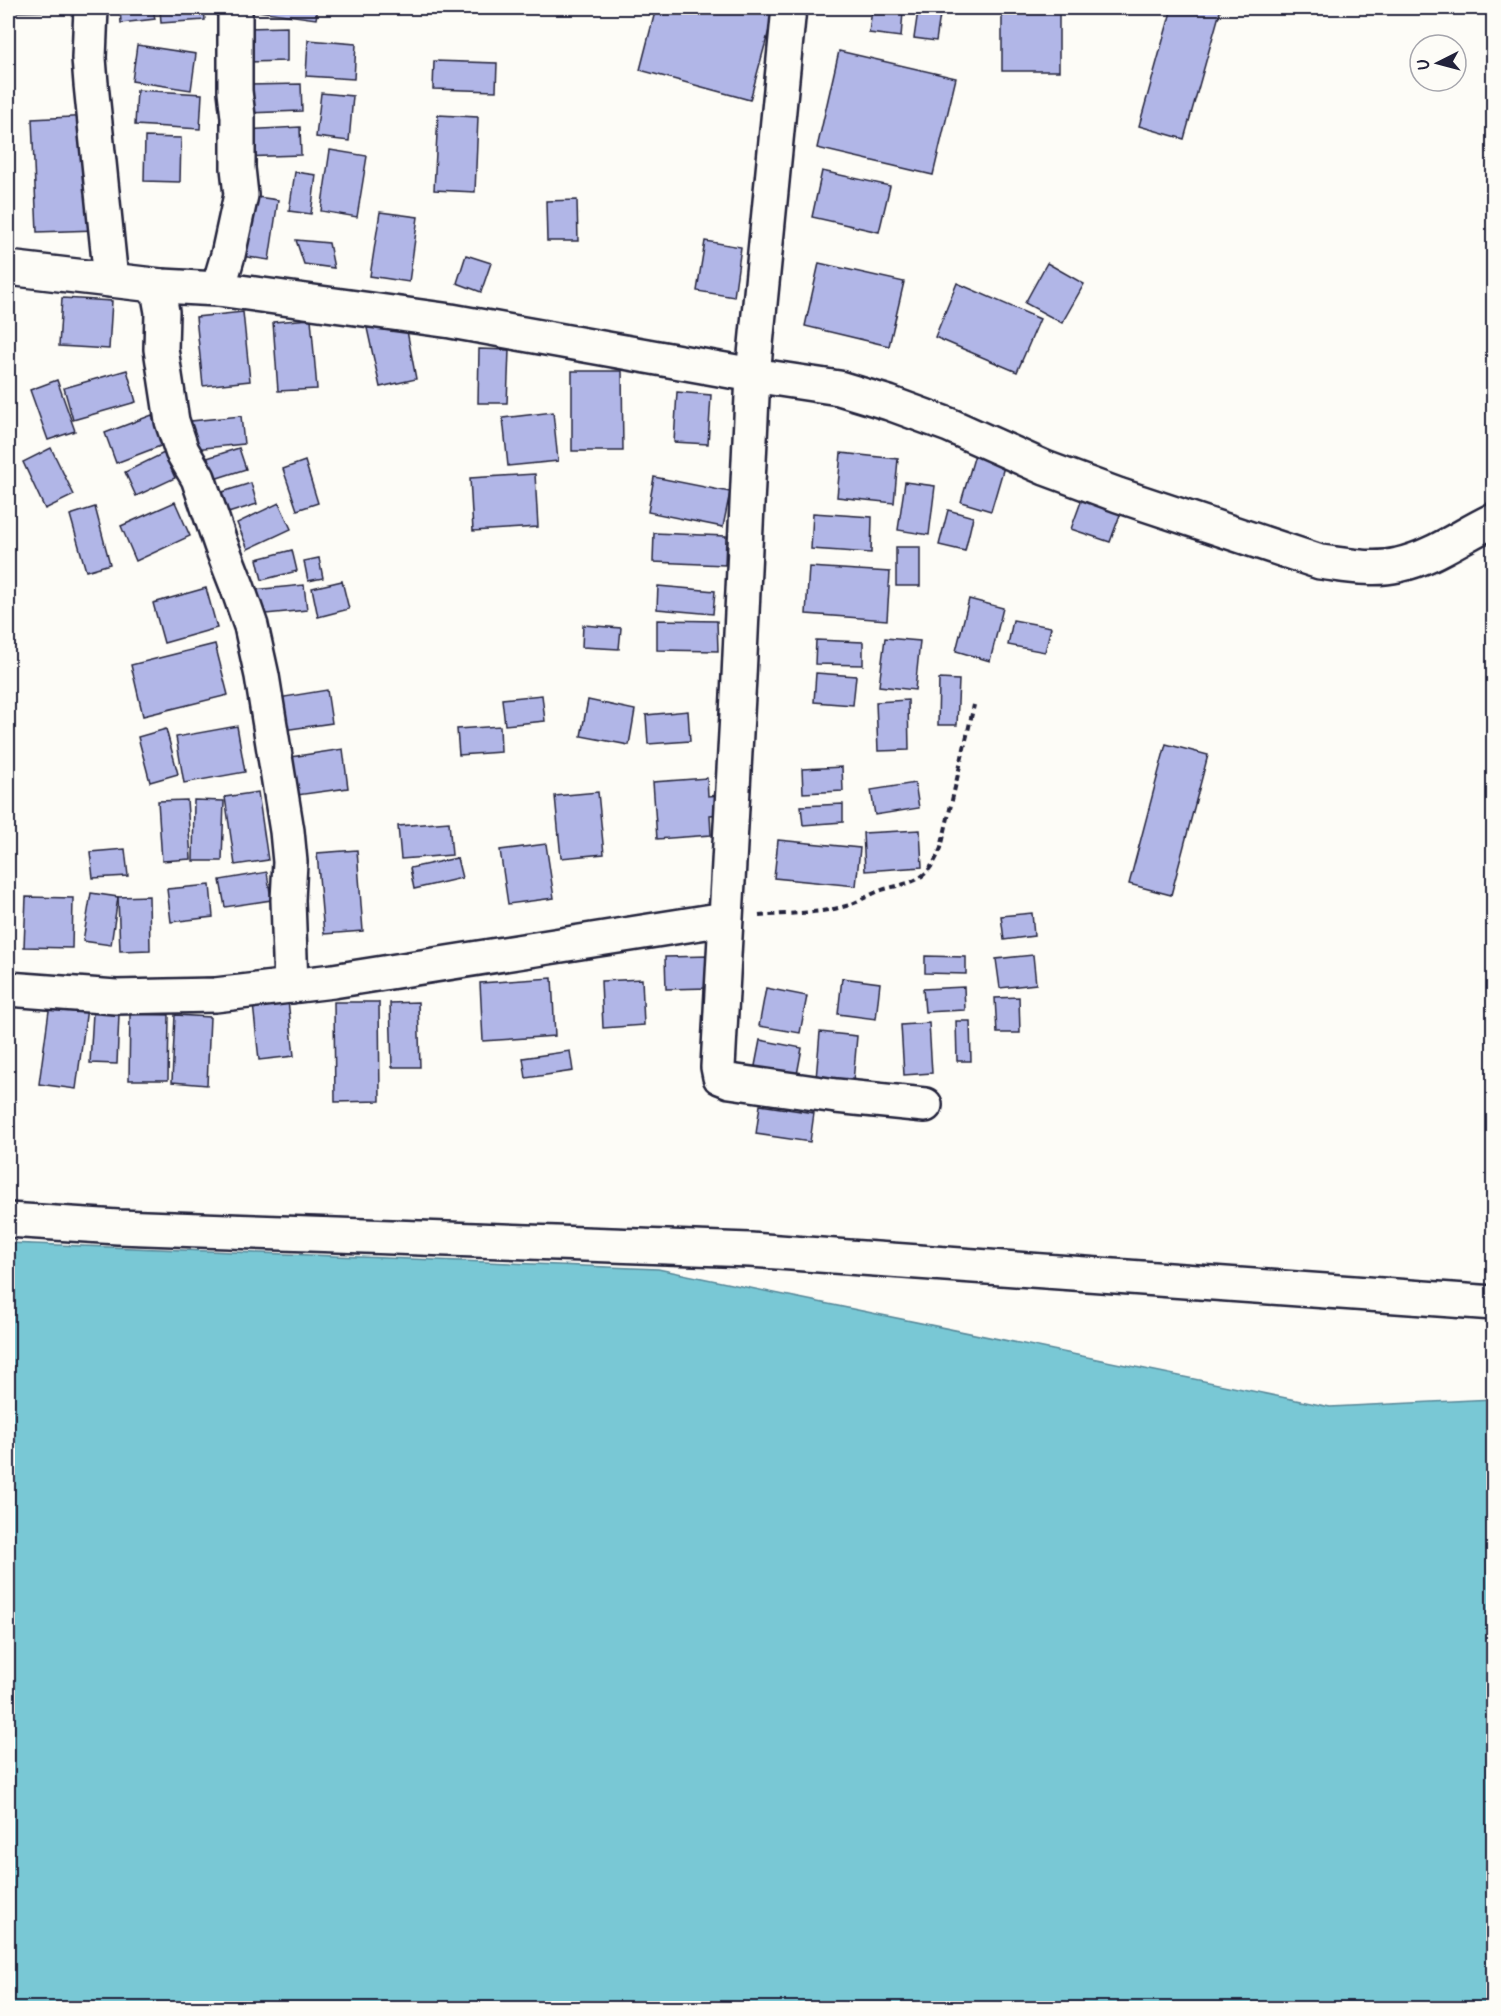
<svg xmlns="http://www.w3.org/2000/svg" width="1501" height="2016" viewBox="0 0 1501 2016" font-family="Pangolin,sans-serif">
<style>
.water{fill:#79c8d5;stroke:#568697;stroke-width:1.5}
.building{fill:#b1b6e7;stroke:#22223b;stroke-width:1.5}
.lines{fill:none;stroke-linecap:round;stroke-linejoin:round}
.minor-casing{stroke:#22223b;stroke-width:38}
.path{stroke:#22223b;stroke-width:4;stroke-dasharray:6 4.5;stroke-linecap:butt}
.minor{stroke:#fdfcf7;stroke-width:33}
</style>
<rect width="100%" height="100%" fill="#fdfcf7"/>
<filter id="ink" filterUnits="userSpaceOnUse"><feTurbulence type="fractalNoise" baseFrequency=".0167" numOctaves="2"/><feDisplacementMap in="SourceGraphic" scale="12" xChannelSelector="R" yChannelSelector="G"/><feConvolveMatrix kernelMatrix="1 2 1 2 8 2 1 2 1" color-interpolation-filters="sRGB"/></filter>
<g filter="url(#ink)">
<path class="water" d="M8 1243 658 1269 1330 1407 1493 1399V2008H8Z"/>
<g class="building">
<path d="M8 8H69V11L8 12Z"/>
<path d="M120 8H153L155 19 121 23Z"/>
<path d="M160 8H204L205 20 161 23Z"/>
<path d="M237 8H318L316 19Z"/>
<path d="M656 8H775L750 100 640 70Z"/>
<rect x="1002" y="8" width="57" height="63"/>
<path d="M1172 8H1221L1184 139 1139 126Z"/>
<path d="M872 9 903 12 901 37 869 33Z"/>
<path d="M918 11 940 15 936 41 914 38Z"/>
<path d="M287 27V61L246 62 245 28Z"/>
<path d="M308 40 356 44 354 79 306 76Z"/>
<path d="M137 45 196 54 191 90 132 81Z"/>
<path d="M839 51 956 78 933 175 817 148Z"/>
<path d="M434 61 497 63 496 91 433 89Z"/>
<path d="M301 84 302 111 244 113V85Z"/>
<path d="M137 90 202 94 200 129 135 125Z"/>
<path d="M321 93 353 96 349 141 316 137Z"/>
<path d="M438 115 478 117 475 192 434 190Z"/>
<path d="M91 116 96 230 37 232 32 119Z"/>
<path d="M300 127 301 155 243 157 241 130Z"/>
<path d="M145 137 181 138 180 182 144 181Z"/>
<path d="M330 150 367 156 357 217 321 211Z"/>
<path d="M822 171 890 186 879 232 812 217Z"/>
<path d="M295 172 316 175 311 214 289 211Z"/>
<path d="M250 196 278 200 269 260 241 256Z"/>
<path d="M577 200 578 241H547L546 201Z"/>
<path d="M380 212 418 217 409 282 370 276Z"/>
<path d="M296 240 329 243 334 268 304 264Z"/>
<path d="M705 241 741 247 734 297 697 291Z"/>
<path d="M466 255 491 263 481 292 457 283Z"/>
<path d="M819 263 904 282 889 346 805 326Z"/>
<path d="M1047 263 1084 284 1062 323 1025 303Z"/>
<path d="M957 283 1040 319 1017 372 935 337Z"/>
<path d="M62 298 112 301 109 349 59 346Z"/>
<path d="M243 312 250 381 203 386 196 317Z"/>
<path d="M311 319 317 389 278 391 273 322Z"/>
<path d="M405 320 416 379 380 387 367 328Z"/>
<path d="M479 349 509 350 507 403H478Z"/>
<path d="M127 370 136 402 73 420 64 388Z"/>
<path d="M572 371H622L623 451H572Z"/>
<path d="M57 380 75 431 48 440 30 390Z"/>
<path d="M677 392 711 395 708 444 674 442Z"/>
<path d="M553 412 558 461 508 466 503 418Z"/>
<path d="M152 415 163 445 116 463 105 433Z"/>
<path d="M241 416 244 444 194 449 191 421Z"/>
<path d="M51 448 74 495 45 509 23 462Z"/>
<path d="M239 448 246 469 211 480 204 459Z"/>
<path d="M976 451 1006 460 991 511 961 502Z"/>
<path d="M164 453 175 478 136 496 125 472Z"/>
<path d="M841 453 898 459 894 503 837 497Z"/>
<path d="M305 461 318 503 297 510 283 469Z"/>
<path d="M535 474 538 527 473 531 470 478Z"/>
<path d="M654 477 730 492 723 527 648 512Z"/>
<path d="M905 482 935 486 929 535 898 530Z"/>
<path d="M251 483 257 504 225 514 219 493Z"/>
<path d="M1082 499 1121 512 1110 542 1071 529Z"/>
<path d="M175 502 190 536 136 561 121 526Z"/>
<path d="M279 503 291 529 248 549 237 523Z"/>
<path d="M95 507 110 564 86 571 70 515Z"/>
<path d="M948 510 973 517 965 551 939 545Z"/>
<path d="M813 513 872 517 871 553 811 549Z"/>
<path d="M654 533 726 536 725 565 653 562Z"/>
<rect x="896" y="547" width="24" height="39"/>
<path d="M292 550 297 571 262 580 257 559Z"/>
<path d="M319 558 323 578 308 581 304 561Z"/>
<path d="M809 567 890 572 887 620 806 614Z"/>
<path d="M342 581 349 609 318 617 312 588Z"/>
<path d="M304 585 307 610 255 615 253 590Z"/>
<path d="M658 586 715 591 713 614 657 609Z"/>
<path d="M206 588 217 628 164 643 153 603Z"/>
<path d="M969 599 1003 608 990 661 956 651Z"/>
<path d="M657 620 717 621 718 651 657 650Z"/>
<path d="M1013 620 1051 627 1045 652 1008 645Z"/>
<path d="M583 625 621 628 619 649 582 647Z"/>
<path d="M885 638 920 641 915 690 879 686Z"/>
<path d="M816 640 863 642V665L815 664Z"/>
<path d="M215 644 228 695 143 716 131 665Z"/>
<path d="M816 673 856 676 853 705 814 702Z"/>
<path d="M939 679 959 680 957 725H938Z"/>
<path d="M327 690 332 723 277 731 272 699Z"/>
<path d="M542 695 545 721 505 725 502 699Z"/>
<path d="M588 700 635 710 629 745 581 736Z"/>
<path d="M908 700 909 750 878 751 876 702Z"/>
<path d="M688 711 690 741 648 744 646 715Z"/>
<path d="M237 726 245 772 184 783 176 737Z"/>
<path d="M500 726 501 752 459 755 457 729Z"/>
<path d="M166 729 178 774 150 782 138 737Z"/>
<path d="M1166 744 1208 755 1171 895 1129 884Z"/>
<path d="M343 749 348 788 297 795 291 757Z"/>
<path d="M842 767 843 791 803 793 802 769Z"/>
<path d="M707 778 708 796 722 795 723 814 710 815 711 835 657 839 653 782Z"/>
<path d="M915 783 919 808 875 815 871 790Z"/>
<path d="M258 792 268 860 235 865 225 797Z"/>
<path d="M598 792 604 854 561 858 555 796Z"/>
<path d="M187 800 191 859 162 861 158 801Z"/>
<path d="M194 800 224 801 222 861H193Z"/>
<path d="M843 804V822L803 825 801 806Z"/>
<path d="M449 822 452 855 401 859 398 826Z"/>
<path d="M920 830 922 867 865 871 863 833Z"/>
<path d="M778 840 860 848 856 886 774 878Z"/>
<path d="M546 844 554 898 508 904 500 850Z"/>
<path d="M125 849 128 876 93 878 90 852Z"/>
<path d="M357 850 363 931 324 934 317 853Z"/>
<path d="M457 858 462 878 414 889 410 868Z"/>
<path d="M267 872 271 900 225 907 220 880Z"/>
<path d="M210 885 213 917 171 922 167 889Z"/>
<path d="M91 893 118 897 111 945 83 941Z"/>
<path d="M149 896 150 950 120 951 118 897Z"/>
<path d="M26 897 73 898 72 948 24 947Z"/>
<path d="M1032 913 1034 936 1004 940 1001 916Z"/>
<path d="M1033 955 1036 984 1000 988 996 959Z"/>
<path d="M709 956 710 988 666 989 665 957Z"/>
<path d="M925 956 966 957V974L925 973Z"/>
<path d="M552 978 555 1036 483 1041 480 983Z"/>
<path d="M842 978 880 983 876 1019 838 1014Z"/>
<path d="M642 979 644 1025 603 1028 601 981Z"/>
<path d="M964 987 965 1010 925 1012 923 989Z"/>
<path d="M766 988 807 996 800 1033 759 1026Z"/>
<path d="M51 996 88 1001 76 1089 39 1084Z"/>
<path d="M1019 997 1020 1033H997L995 998Z"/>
<path d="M288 1000 294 1056 259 1060 253 1004Z"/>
<path d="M334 1002H379L380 1101 335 1102Z"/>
<path d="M418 1002 420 1067H392L390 1003Z"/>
<path d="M93 1013 119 1014 117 1064 90 1063Z"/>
<path d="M130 1014 169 1015 168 1080H129Z"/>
<path d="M175 1015 210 1017 207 1085 172 1082Z"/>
<path d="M956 1021H970L971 1061H957Z"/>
<path d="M929 1023 932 1073 904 1075 901 1025Z"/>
<path d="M8 1030 13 1031 8 1064Z"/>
<path d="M820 1032 857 1036 852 1094 815 1091Z"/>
<path d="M760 1040 802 1048 796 1080 754 1071Z"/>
<path d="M570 1051 573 1071 526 1078 523 1058Z"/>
<path d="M760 1105 814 1113 810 1142 756 1134Z"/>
</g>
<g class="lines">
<g class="minor-casing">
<g id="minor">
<path d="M91 8 89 58 91 84 111 280"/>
<path d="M789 8 753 375 739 677 718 1067 720 1077 730 1081 836 1096 925 1105"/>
<path d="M8 268 162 286 218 289 451 321 753 375 839 388 889 403 949 425 1045 468 1118 495 1320 562C1345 565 1373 571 1398 565 1432 558 1462 535 1494 520"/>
<path d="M162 286 160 301 162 312 161 349 172 421 182 451 198 478 221 545 237 586 251 626 262 676 287 831 290 862 288 900 291 986"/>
<path d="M218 289 228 255 241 195 238 168V117L235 91V8"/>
<path d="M8 989 116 997 215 995 333 981 725 919"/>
<path d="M8 1220 118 1227 750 1250 1494 1303"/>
</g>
</g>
<path class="path" d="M759 916C788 913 819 914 846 906 860 902 871 893 885 889 916 881 927 881 941 848L974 705"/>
<use href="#minor" class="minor"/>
</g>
</g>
<rect width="1501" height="2016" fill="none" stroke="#fdfcf7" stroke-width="30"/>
<rect x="15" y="15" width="1471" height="1986" fill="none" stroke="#22223b" stroke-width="2" filter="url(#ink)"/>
<g transform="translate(1438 63) rotate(264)"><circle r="28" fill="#fdfcf7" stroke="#a5a5ac" stroke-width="1.5"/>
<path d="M0-4.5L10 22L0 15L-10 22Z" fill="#22223b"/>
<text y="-9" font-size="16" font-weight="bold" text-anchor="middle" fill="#22223b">U</text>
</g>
</svg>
